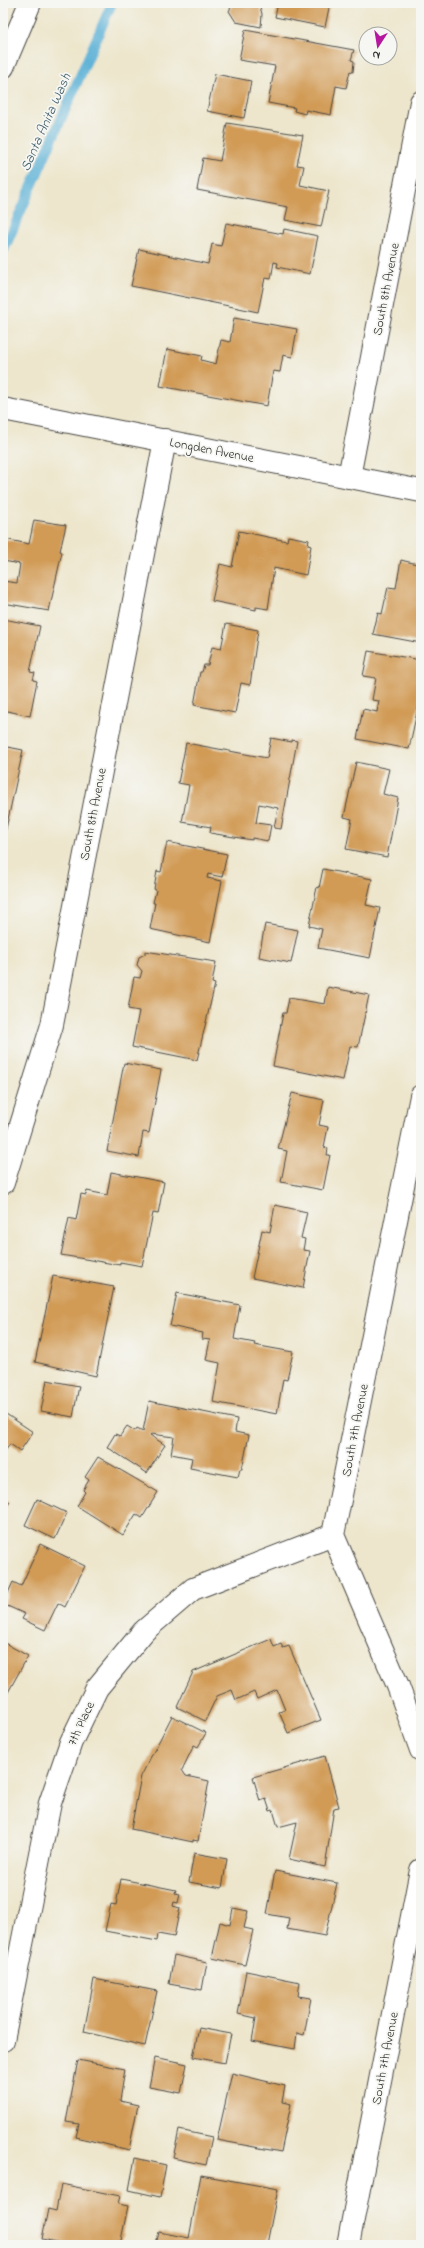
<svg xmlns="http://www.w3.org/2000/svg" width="424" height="2248" viewBox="0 0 424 2248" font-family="'Indie Flower',sans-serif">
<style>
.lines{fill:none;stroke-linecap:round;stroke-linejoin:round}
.stream{stroke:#5ab0d6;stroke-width:10}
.building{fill:#d19b56}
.minor-casing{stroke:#484743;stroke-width:24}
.tertiary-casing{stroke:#484743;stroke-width:24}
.minor{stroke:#fff;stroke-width:22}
.tertiary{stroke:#fff;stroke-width:22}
.labels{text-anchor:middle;stroke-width:3.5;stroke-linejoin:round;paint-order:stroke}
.street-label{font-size:13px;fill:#2b2b2b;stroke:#f6f6f2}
.water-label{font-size:14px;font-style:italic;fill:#3b5a67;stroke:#f6f6f2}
</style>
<rect width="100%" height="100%" fill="#f6f6f2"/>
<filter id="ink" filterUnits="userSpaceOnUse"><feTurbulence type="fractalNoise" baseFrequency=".025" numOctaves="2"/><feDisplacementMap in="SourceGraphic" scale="8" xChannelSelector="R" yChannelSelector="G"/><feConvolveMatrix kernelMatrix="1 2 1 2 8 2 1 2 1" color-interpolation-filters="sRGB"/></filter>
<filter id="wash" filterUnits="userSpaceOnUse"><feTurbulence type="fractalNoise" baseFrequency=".012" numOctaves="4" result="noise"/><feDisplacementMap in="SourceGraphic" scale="16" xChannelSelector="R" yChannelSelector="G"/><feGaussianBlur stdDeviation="0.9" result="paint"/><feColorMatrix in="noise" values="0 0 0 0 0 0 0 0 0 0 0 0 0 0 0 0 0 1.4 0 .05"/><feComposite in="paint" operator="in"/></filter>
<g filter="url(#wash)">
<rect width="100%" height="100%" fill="#ede6cc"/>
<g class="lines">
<path class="stream" d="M3 252 112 3"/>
</g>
<g id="blocks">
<g class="building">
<path d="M233 3H259L262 14 261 27 236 22 229 11Z"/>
<path d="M278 3H330L325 27 275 17Z"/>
<path d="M245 30 354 50 351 60 354 61 353 72 350 71 346 88 336 86 331 115 306 110 305 114 294 111 295 108 268 103 275 66 239 60Z"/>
<path d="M215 74 251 81 244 118 207 111Z"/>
<path d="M227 123 303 135 297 165 304 166 300 185 329 191 321 227 285 220 288 207 197 190 203 158 220 161Z"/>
<path d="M226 223 283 234 284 229 318 236 310 274 277 267 278 263 274 262 271 279 265 278 258 312 131 286 139 249 208 264 212 244 221 246Z"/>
<path d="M234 318 297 329 292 357 283 355 280 372 273 371 267 406 160 386 167 349 202 356 201 360 216 364 221 340 230 342Z"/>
<path d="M34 520 66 525 60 551 62 552 49 611 3 603V581L17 583 20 564 3 561 4 539 29 544Z"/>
<path d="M239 531 287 541 288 536 309 540 308 545 311 546 306 575 274 568 268 609 256 607V610L212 601 220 564 232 567Z"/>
<path d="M401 560 421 565V643L373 634 378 613 382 614 388 587 396 588Z"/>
<path d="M3 619 40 626 30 672 35 673 33 680 37 681 30 716 3 710Z"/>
<path d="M226 624 258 630 250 685 241 683 235 713 194 705 200 672H202L204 665H208L212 647 221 649Z"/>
<path d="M368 651 421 660V693L409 749 357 739 363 709 377 712 379 701 372 700 376 678 363 676Z"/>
<path d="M271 738 292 742V740L297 741 281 829 274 828 278 808 259 804 256 823 271 825 268 841 252 838V840L210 833 211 827 182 822 189 785 178 783 186 743 267 758Z"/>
<path d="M3 746 23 750 4 838H3Z"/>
<path d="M356 762 389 769 383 794 398 798 387 857 346 849 352 819 344 817Z"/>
<path d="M167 842 227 854 222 877 208 874 207 878 222 881 210 942 150 929 155 903H153L156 890 154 889 157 871 161 872Z"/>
<path d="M323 869 372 879 366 905 380 908 370 958 318 948 322 929 309 926 317 887 319 888Z"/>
<path d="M265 924 298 930 291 963 259 957Z"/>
<path d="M145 951 216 962 212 983 215 984 197 1060 132 1047 139 1011 128 1009 134 977 140 978 142 971 137 965 139 957 145 954Z"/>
<path d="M328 987 369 995 358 1047 350 1046 343 1080 273 1066 283 1013H286L289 998 325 1004Z"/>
<path d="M124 1063 161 1070 149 1133 143 1132 139 1157 107 1151Z"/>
<path d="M292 1093 324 1100 319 1125 328 1127 324 1147 328 1148 327 1155H330L323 1190 281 1182 287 1151 278 1149Z"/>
<path d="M111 1172 164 1182 158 1214 153 1213 142 1266 120 1262V1265L61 1255 69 1218 76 1220 81 1194 86 1195 87 1191 107 1195Z"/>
<path d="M275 1205 307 1212 301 1238 305 1239 303 1250 310 1251 303 1288 252 1278 262 1230 270 1232Z"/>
<path d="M53 1276 114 1287 96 1376 35 1362Z"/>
<path d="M177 1293 240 1305 234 1339 255 1343 254 1345 293 1352 287 1380 283 1379 277 1414 213 1402 220 1363 206 1360 210 1340 202 1339 203 1333 170 1326Z"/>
<path d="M47 1380 79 1386 73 1417 41 1411Z"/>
<path d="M149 1401 237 1419 235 1432 249 1435 242 1469H240L238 1477 190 1468 192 1458 171 1454 174 1437 151 1434 150 1435 165 1445 147 1473 107 1447 115 1434 120 1436 127 1426 135 1431 137 1428 143 1431Z"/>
<path d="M3 1412 33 1432 20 1451 10 1444 3 1454Z"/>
<path d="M98 1457 158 1492 142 1518 136 1514 123 1535 77 1506 85 1492 83 1490 89 1480 85 1477Z"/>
<path d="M3 1497 10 1502 3 1511Z"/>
<path d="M37 1499 67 1513 55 1539 25 1525Z"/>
<path d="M40 1544 85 1566 65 1607 58 1603 45 1630 22 1619 25 1614 3 1604 13 1582 21 1586Z"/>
<path d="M271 1639 274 1647 281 1644 283 1648 289 1646 321 1720 288 1733 279 1712 285 1710 277 1690 257 1699 254 1692 236 1700 232 1690 217 1696 205 1721 177 1707 193 1672Z"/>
<path d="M3 1642 28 1656 6 1696 3 1695Z"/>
<path d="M172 1716 206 1733 198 1747 194 1745 182 1770 186 1776 209 1781 198 1841 193 1840V1842L131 1829 141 1776Z"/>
<path d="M325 1756 339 1807 334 1808 325 1867 289 1859 297 1822 278 1827 273 1810 270 1811 266 1799 260 1801 253 1777Z"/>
<path d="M194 1853 227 1859 222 1888 189 1882Z"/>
<path d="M275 1871 337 1883 325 1936 287 1929 289 1918 267 1914Z"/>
<path d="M121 1879 176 1890 175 1893 180 1894 178 1903 174 1902 173 1906 180 1908 174 1937 158 1934 157 1941 105 1931 111 1904 116 1905Z"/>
<path d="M233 1908 248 1911 244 1928 253 1930 245 1965 212 1958 220 1922 230 1925Z"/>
<path d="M174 1955 207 1962 202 1990 169 1984Z"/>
<path d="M246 1971 300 1982 298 1996 311 1998 304 2035 297 2033 295 2049 252 2041 256 2018 238 2014Z"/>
<path d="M94 1979 157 1991 145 2046 84 2032Z"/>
<path d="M199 2028 231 2034 225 2063 193 2057Z"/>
<path d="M155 2057 187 2064 181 2093 149 2087Z"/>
<path d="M78 2060 125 2069 120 2101 138 2105 129 2150 76 2137 79 2124 66 2122Z"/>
<path d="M232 2073 285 2086 282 2102 291 2104 281 2152 217 2140Z"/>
<path d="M179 2130 212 2137 206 2165 173 2158Z"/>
<path d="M135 2158 166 2165 160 2197 129 2190Z"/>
<path d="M201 2175 278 2189 267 2244 270 2245H200L191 2242V2245H156L159 2232 189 2238Z"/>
<path d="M61 2184 120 2196 118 2204 128 2206 120 2245H70L42 2239 48 2209 56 2211Z"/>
</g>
</g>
</g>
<g filter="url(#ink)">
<use href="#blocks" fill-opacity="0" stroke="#484743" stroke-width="1"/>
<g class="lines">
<g class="minor-casing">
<g id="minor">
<path d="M3 67 30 3"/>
<path d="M349 477 421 102"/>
<path d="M421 1096 333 1535 398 1686 421 1750"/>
<path d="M3 1183 52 1025 165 440"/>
<path d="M3 2040 50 1803 71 1742 97 1688 144 1631 193 1589 333 1535"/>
<path d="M348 2245 421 1870"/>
</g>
</g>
<g class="tertiary-casing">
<path id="tertiary" d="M3 409 421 491"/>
</g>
<use href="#minor" class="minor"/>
<use href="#tertiary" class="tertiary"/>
</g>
</g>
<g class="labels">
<g class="street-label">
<text transform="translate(385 289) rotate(-79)" y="5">South 8th Avenue</text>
<text transform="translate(212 449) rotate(11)" y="5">Longden Avenue</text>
<text transform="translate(92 814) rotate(-79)" y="5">South 8th Avenue</text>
<text transform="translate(354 1430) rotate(-79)" y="5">South 7th Avenue</text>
<text transform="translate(80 1723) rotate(-65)" y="5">7th Place</text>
<text transform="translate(384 2058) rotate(-79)" y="5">South 7th Avenue</text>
</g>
<g class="water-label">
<text transform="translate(45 122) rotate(-66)" y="5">Santa Anita Wash</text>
</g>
</g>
<rect width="424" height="2248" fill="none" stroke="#f6f6f2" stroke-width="16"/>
<g transform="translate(378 46) rotate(192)"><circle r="19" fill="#f6f6f2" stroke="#a5a5a2"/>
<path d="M0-3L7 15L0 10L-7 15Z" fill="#b5179e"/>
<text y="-6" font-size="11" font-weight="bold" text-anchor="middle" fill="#2b2b2b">N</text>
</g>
</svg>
